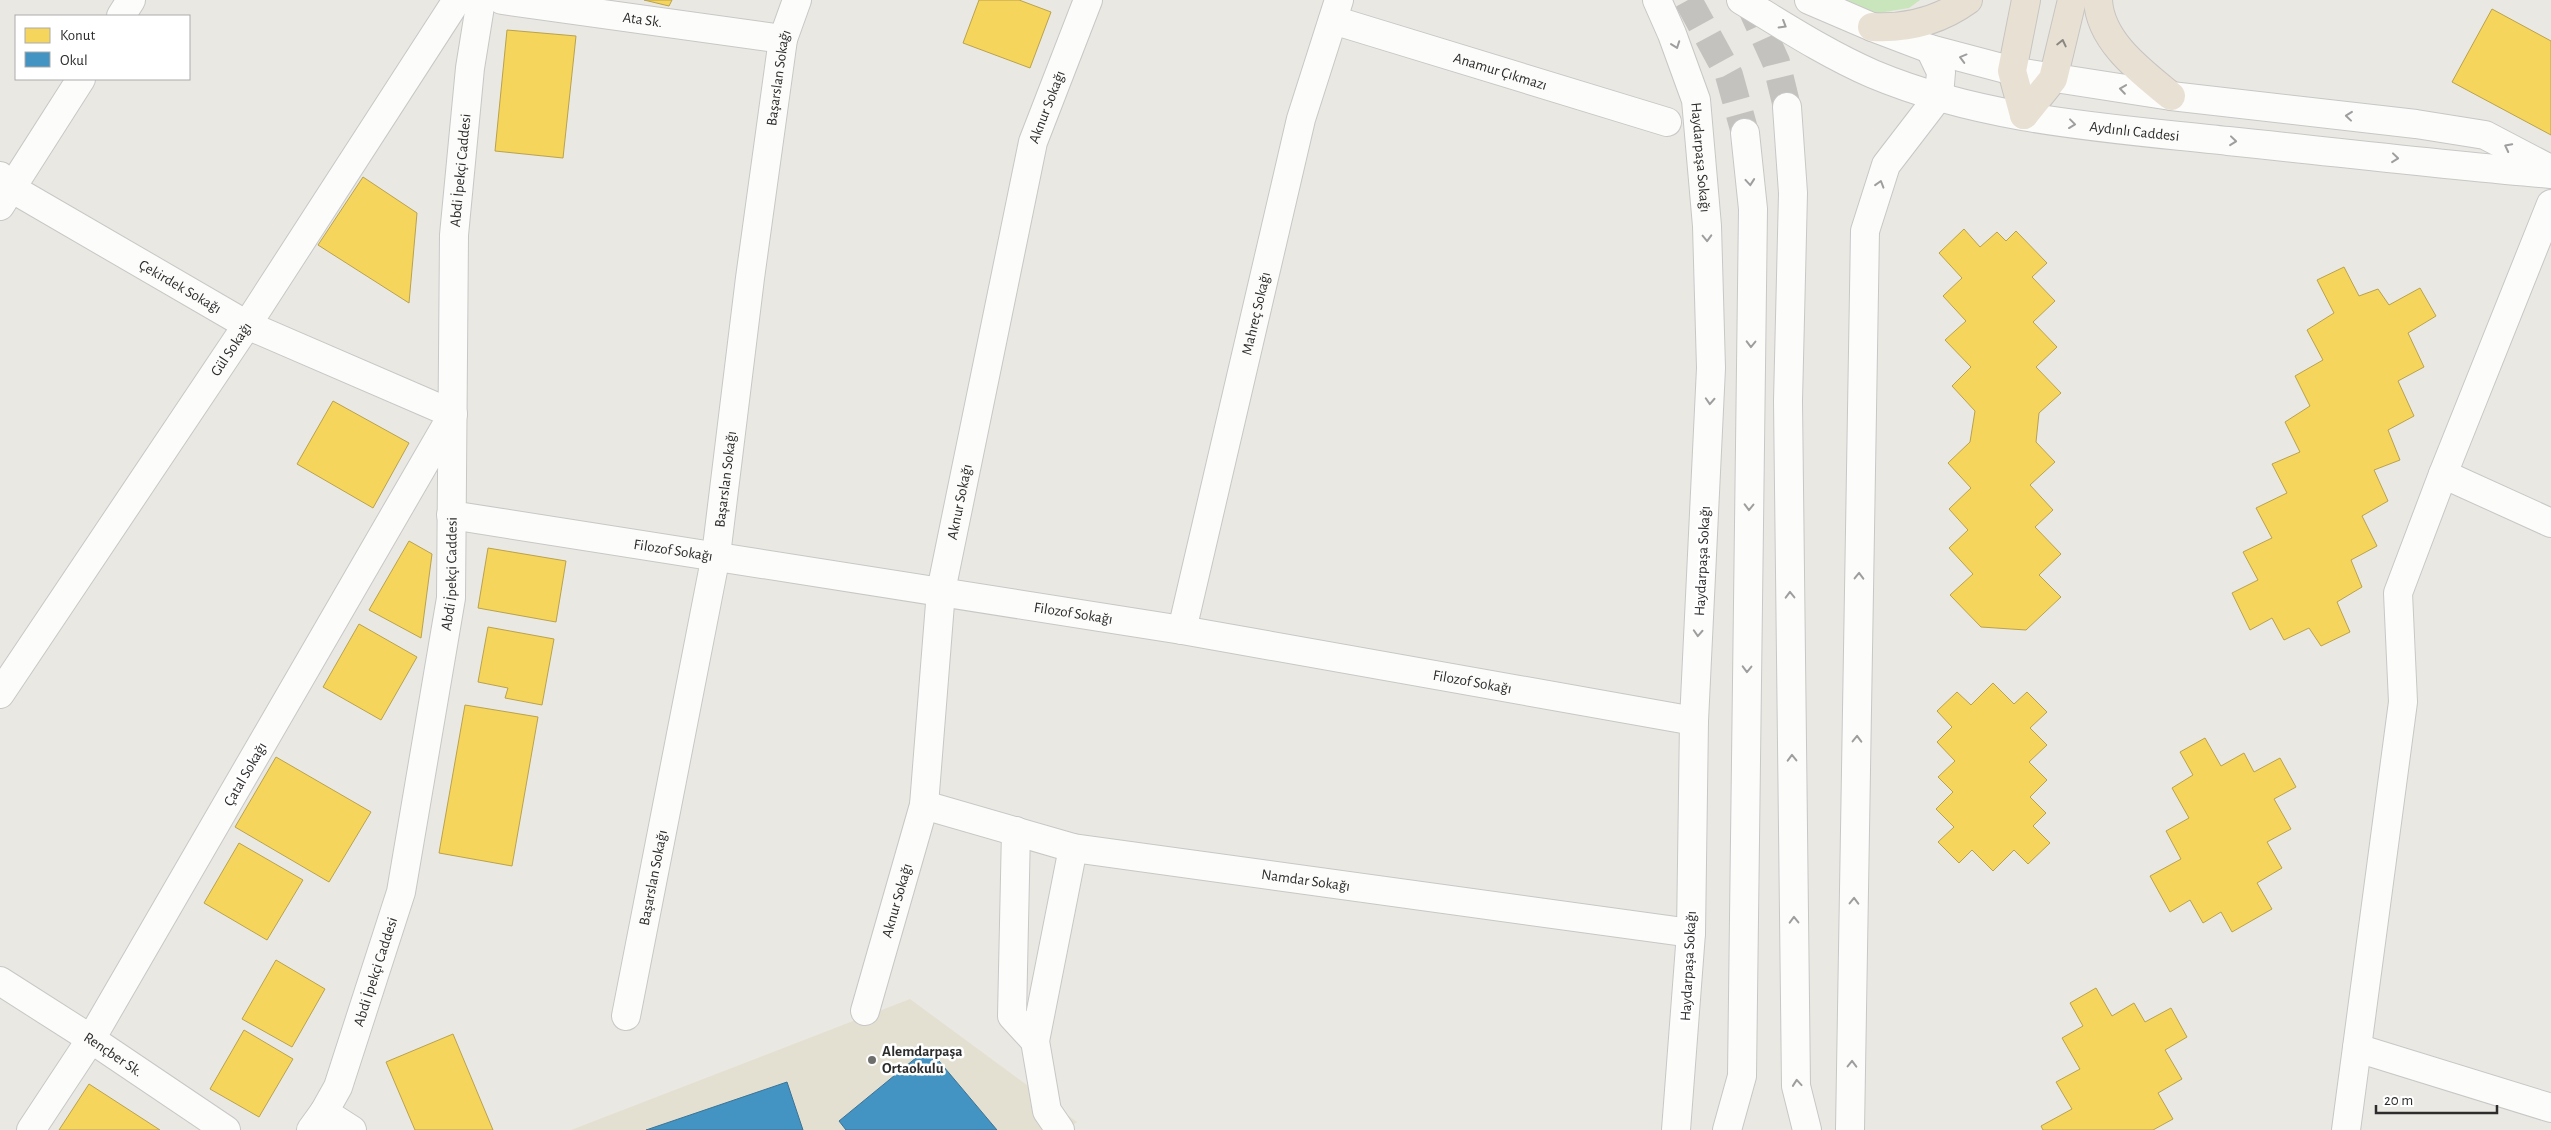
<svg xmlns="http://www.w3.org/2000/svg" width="2551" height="1130" viewBox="0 0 2551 1130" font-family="'Alegreya Sans',sans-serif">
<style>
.education{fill:#e4e0d1}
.green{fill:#c8e5bc}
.homes{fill:#f6d55c;stroke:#b9a24e}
.schools{fill:#4393c3;stroke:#3c7496}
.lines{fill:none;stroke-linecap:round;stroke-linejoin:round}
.tertiary-tunnel{stroke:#c4c2be;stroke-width:28;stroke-dasharray:28 14;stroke-linecap:butt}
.minor-casing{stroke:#c7c7c7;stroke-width:30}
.tertiary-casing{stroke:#c7c7c7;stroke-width:30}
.secondary-casing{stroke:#c7c7c7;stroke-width:30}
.motorway-casing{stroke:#c6c5c2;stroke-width:30}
.minor{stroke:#fcfcfb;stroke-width:28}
.tertiary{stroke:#fcfcfb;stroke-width:28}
.secondary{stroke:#fcfcfb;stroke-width:28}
.motorway{stroke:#e9e0d4;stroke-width:28}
.oneway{stroke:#9e9e9e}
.oneway2{stroke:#8a8680}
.poi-dot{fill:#6e6e6c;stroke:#fff;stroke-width:2}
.labels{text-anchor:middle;stroke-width:5;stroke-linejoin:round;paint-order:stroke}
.street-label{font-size:15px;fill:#2c2c2c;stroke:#fff}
.poi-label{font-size:15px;font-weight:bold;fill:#2c2c2c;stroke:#fff;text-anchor:start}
</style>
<rect width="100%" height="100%" fill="#eae8e2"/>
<path class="education" d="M910 999 1077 1122 1066 1130H571Z"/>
<path class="green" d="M1831 0H1920L1909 8 1860 16Z"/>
<g class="homes">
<path d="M644 0H672L669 6Z"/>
<path d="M979 0H1019L1051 12 1030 68 963 43Z"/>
<path d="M2492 9 2551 41V135L2452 82Z"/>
<path d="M507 30 576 36 563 158 495 151Z"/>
<path d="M363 177 417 213 409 303 318 245Z"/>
<path d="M1964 229 1980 247 1997 232 2006 241 2016 231 2047 263 2032 277 2055 301 2033 322 2057 347 2036 367 2061 393 2039 413 2036 442 2055 462 2030 485 2053 510 2035 527 2061 554 2039 575 2061 597 2026 630 1981 627 1950 595 1973 574 1949 548 1968 530 1949 509 1971 488 1948 463 1970 442 1975 411 1952 386 1971 367 1945 340 1966 321 1943 296 1962 278 1939 253Z"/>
<path d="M2344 267 2359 296 2378 289 2389 305 2420 288 2436 316 2408 333 2424 367 2398 381 2414 416 2388 430 2400 460 2374 470 2388 501 2362 516 2377 546 2351 560 2362 587 2337 602 2350 632 2321 646 2309 628 2284 640 2272 618 2250 630 2232 593 2258 580 2243 552 2272 538 2256 508 2287 493 2272 464 2300 452 2285 422 2310 406 2295 376 2323 360 2307 330 2334 313 2317 280Z"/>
<path d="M333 401 409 443 373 508 297 464Z"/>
<path d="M409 541 432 554 421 638 369 610Z"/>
<path d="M488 548 566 561 556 622 478 608Z"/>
<path d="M359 624 417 657 381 720 323 687Z"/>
<path d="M488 627 554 639 542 705 505 698 508 688 478 682Z"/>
<path d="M1993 683 2014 704 2027 692 2047 712 2030 728 2047 745 2029 762 2047 780 2030 797 2046 813 2033 826 2050 843 2028 864 2014 850 1993 871 1972 850 1959 863 1938 842 1954 827 1936 809 1953 792 1938 777 1955 761 1937 742 1952 727 1937 711 1957 692 1971 705Z"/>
<path d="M465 705 538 717 512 866 439 853Z"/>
<path d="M2205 738 2221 766 2244 753 2254 772 2280 758 2296 787 2274 799 2291 829 2267 842 2282 868 2257 883 2272 909 2232 932 2221 912 2203 923 2190 900 2170 912 2150 876 2181 859 2166 831 2189 818 2172 788 2193 775 2180 752Z"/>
<path d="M276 757 371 812 329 882 235 827Z"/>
<path d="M239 843 303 880 267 940 204 903Z"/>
<path d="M276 960 325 989 292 1047 242 1019Z"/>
<path d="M2096 988 2112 1016 2134 1003 2145 1022 2171 1008 2187 1037 2165 1050 2182 1079 2158 1093 2173 1119 2153 1130H2043L2041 1126 2072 1109 2056 1082 2080 1069 2062 1038 2083 1026 2070 1003Z"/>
<path d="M244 1030 293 1059 259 1117 210 1089Z"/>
<path d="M453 1034 493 1130H415L386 1062Z"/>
<path d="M89 1084 160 1130H59Z"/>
</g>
<g class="schools">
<path d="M928 1048 997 1130H846L839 1121Z"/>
<path d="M787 1082 803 1130H646Z"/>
</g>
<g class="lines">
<g class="tertiary-tunnel">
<path d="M1688 0 1729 75 1745 133"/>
<path d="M1748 0 1776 62 1787 107"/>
</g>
<g class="minor-casing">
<g id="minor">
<path id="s1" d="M502 0 783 39"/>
<path d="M121 16 131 0"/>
<path id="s2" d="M1333 20 1667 122"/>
<path id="s3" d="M0 176 11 188 247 325 453 414 91 1039 31 1130"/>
<path d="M0 206 81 79"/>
<path d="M2443 474 2551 523"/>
<path id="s4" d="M451 515 1182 630 1694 721"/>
<path id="s5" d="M1182 630 1301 119 1339 0"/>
<path id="s6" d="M0 694 247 325 457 0"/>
<path id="s7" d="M924 805 1073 848 1691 933"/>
<path d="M1016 831 1012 1016 1035 1041"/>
<path id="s8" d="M0 981 91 1039 226 1130"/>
<path id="s9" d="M865 1011 924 805 941 591 1033 142 1088 0"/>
<path id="s10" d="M626 1016 716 555 750 278 783 39 797 0"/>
<path d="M2357 1048 2551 1108"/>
<path d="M324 1112 352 1130"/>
<path d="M1060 1130 1047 1111 1035 1041 1073 848"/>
<path d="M2346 1130 2403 702 2398 593 2443 474 2551 204"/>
</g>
</g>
<g class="tertiary-casing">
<g id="tertiary">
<path id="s11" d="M1657 0 1672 34 1696 100 1707 226 1711 368 1694 721 1691 933 1676 1130"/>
<path d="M1787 107 1793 193 1788 401 1796 1086 1807 1130"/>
<path d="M1727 1130 1742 1076 1753 209 1745 133"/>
<path d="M1850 1130 1865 231 1886 165 1939 96 1941 72 1930 49"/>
</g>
</g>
<g class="secondary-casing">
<g id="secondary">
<path id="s12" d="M1741 0C1784 26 1827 54 1873 74 1985 121 2109 128 2228 141 2336 152 2443 165 2551 174"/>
<path d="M1809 0 1872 27 1930 49 2017 72 2171 96 2416 124 2485 135 2550 169"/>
<path id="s13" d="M311 1130 324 1112 338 1087 401 892 451 598 454 235 470 68 481 0"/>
</g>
</g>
<g class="motorway-casing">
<g id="motorway">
<path d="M2098 0C2100 42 2142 72 2171 96"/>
<path d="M1872 27C1908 29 1939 21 1968 0"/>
<path d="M2024 115 2053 79 2072 0"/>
<path d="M2024 115 2012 71 2026 0"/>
</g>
</g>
<use href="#minor" class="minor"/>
<use href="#tertiary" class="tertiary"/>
<use href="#secondary" class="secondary"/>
<use href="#motorway" class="motorway"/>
</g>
<defs><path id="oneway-chevron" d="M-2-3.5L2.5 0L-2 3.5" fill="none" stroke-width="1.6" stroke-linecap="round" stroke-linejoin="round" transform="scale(1.25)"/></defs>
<g class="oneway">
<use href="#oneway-chevron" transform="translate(1783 25) rotate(31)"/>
<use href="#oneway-chevron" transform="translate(1676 45) rotate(70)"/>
<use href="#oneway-chevron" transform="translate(1963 58) rotate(-165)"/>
<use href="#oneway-chevron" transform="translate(2123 89) rotate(-172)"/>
<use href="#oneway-chevron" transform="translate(2349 116) rotate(-174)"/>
<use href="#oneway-chevron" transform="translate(2072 124) rotate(7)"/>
<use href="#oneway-chevron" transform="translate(2233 141) rotate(6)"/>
<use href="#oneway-chevron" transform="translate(2508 147) rotate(-153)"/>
<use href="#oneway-chevron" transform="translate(2395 158) rotate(6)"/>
<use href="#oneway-chevron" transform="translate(1750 182) rotate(85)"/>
<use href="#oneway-chevron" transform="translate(1880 184) rotate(-73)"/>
<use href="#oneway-chevron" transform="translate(1707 238) rotate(88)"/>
<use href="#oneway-chevron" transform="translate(1751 344) rotate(91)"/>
<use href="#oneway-chevron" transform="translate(1710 401) rotate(93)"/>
<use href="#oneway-chevron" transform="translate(1749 507) rotate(91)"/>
<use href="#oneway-chevron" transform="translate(1859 576) rotate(-89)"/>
<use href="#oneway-chevron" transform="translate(1790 595) rotate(-91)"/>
<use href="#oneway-chevron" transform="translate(1698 633) rotate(93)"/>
<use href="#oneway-chevron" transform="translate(1747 669) rotate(91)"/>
<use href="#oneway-chevron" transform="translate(1857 739) rotate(-89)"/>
<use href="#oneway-chevron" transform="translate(1792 758) rotate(-91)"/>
<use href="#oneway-chevron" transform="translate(1854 901) rotate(-89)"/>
<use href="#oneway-chevron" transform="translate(1794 920) rotate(-91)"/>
<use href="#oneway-chevron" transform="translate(1852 1064) rotate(-89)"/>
<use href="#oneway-chevron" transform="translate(1797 1083) rotate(-95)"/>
</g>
<use class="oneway2" href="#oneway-chevron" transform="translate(2062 43) rotate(-77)"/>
<circle class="poi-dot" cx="872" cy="1060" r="5"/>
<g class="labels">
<g class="street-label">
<text dy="5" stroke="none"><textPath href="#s1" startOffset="142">Ata Sk.</textPath></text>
<text dy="5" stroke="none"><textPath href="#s2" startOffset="175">Anamur Çıkmazı</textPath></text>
<text dy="5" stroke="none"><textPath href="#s10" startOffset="951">Başarslan Sokağı</textPath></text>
<text dy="5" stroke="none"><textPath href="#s9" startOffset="925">Aknur Sokağı</textPath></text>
<text dy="5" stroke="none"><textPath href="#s12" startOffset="420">Aydınlı Caddesi</textPath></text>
<text dy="5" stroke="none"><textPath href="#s11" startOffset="165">Haydarpaşa Sokağı</textPath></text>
<text dy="5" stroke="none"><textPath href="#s13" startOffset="982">Abdi İpekçi Caddesi</textPath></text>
<text dy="5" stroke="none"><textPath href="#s3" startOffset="212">Çekirdek Sokağı</textPath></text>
<text dy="5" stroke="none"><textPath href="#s5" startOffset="325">Mahreç Sokağı</textPath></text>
<text dy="5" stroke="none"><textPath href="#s6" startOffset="415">Gül Sokağı</textPath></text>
<text dy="5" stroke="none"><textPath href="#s10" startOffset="546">Başarslan Sokağı</textPath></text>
<text dy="5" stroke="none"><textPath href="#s9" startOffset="520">Aknur Sokağı</textPath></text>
<text dy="5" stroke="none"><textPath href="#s4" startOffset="225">Filozof Sokağı</textPath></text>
<text transform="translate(1702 561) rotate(-87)" y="5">Haydarpaşa Sokağı</text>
<text dy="5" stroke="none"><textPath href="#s13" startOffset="578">Abdi İpekçi Caddesi</textPath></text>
<text dy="5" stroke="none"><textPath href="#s4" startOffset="630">Filozof Sokağı</textPath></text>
<text dy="5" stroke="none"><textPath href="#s4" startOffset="1035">Filozof Sokağı</textPath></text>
<text transform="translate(245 774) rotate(-60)" y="5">Çatal Sokağı</text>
<text dy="5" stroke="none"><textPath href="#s10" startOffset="141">Başarslan Sokağı</textPath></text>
<text dy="5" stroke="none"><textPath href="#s7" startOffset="390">Namdar Sokağı</textPath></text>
<text dy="5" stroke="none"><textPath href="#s9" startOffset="115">Aknur Sokağı</textPath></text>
<text transform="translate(1688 966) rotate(-87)" y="5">Haydarpaşa Sokağı</text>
<text dy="5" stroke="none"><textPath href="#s13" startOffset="172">Abdi İpekçi Caddesi</textPath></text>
<text dy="5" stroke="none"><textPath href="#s8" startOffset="135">Rençber Sk.</textPath></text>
</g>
<g class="poi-label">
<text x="882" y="1056">Alemdarpaşa<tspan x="882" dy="17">Ortaokulu</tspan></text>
</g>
</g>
<rect x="15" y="15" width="175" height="65" fill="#ffffff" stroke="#ababab"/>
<rect x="25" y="28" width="25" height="15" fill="#f6d55c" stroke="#ababab"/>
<text x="60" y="40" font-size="15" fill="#2c2c2c">Konut</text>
<rect x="25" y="52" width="25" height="15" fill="#4393c3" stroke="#ababab"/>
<text x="60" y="65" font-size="15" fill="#2c2c2c">Okul</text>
<path d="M2376 1105v8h121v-8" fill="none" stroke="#2c2c2c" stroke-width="2.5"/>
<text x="2384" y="1105" font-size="15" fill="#2c2c2c" stroke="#ffffff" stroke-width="4" paint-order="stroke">20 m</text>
</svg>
